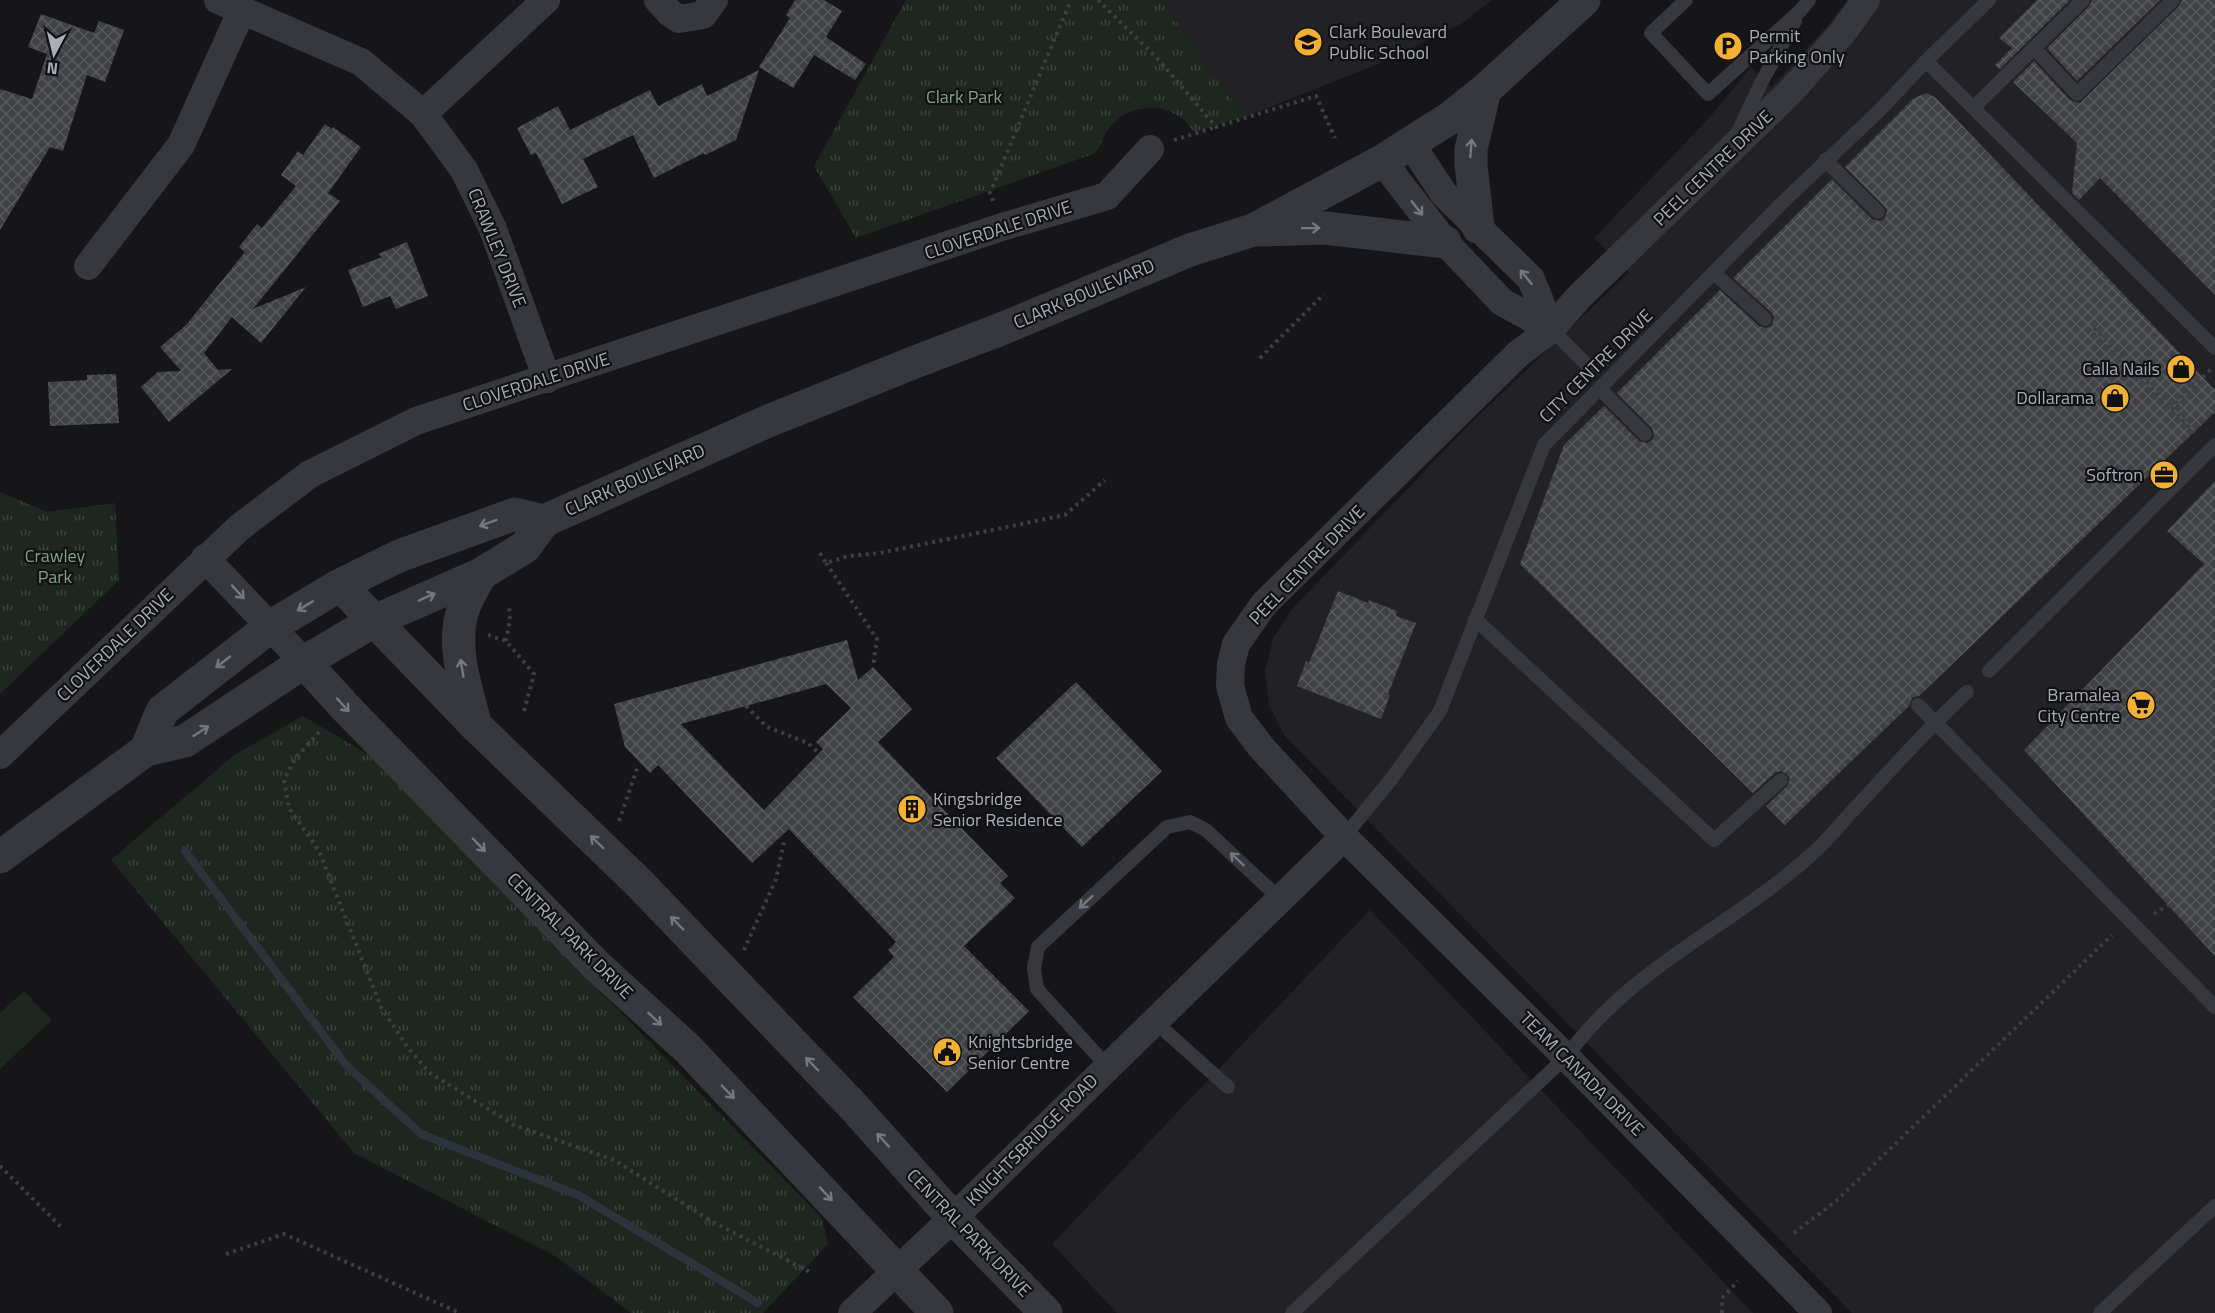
<svg xmlns="http://www.w3.org/2000/svg" width="2215" height="1313" viewBox="0 0 2215 1313" font-family="'Titillium Web',sans-serif">
<style>
.built{fill:#222225}
.grass{fill:url(#grass-tufts)}
.pitch{fill:#1e261f}
.lines{fill:none;stroke-linecap:round;stroke-linejoin:round}
.stream{stroke:#2c353c;stroke-width:8}
.building{fill:url(#building-cross-hatch);fill-rule:evenodd}
.path{stroke:#3d3f44;stroke-width:4;stroke-dasharray:3 4.5;stroke-linecap:butt}
.service{stroke:#37383d;stroke-width:14}
.minor{stroke:#37383d;stroke-width:28}
.tertiary{stroke:#37383d;stroke-width:33}
.oneway{stroke:#757881}
.labels{text-anchor:middle;stroke-width:4.5;stroke-linejoin:round;paint-order:stroke}
.poi-label{font-size:18px;fill:#a8adb8;stroke:#111113;text-anchor:start}
.park-label{font-size:18px;fill:#7fa381;stroke:#111113}
.street-label{font-size:18px;fill:#a8adb8;stroke:#111113}
</style>
<defs>
<pattern id="grass-tufts" width="24" height="20" patternUnits="userSpaceOnUse" patternTransform="scale(1.5)"><rect width="24" height="20" fill="#1e261f"/><path d="M3 7l-1-3M5 7V3M7 7l1-3M15 17l-1-3M17 17v-4M19 17l1-3" fill="none" stroke="#3c433d"/></pattern>
<pattern id="building-cross-hatch" width="8" height="8" patternUnits="userSpaceOnUse" patternTransform="scale(1.5)"><rect width="8" height="8" fill="#404145"/><path d="M0 0l8 8M0 8l8-8" fill="none" stroke="#595a5e"/></pattern>
</defs>
<rect width="100%" height="100%" fill="#161618"/>
<g class="built">
<path d="M1162 0H1492L1461 24 1388 60 1244 117Z"/>
<path d="M1847 0H2215V1313H1852L1284 735 1269 705 1265 671 1273 638 1292 609 1474 420 1629 272 1594 238 1710 117 1751 67 1771 87 1827 26Z"/>
<path d="M1370 910 1753 1313H1117L1052 1244Z"/>
</g>
<g class="grass">
<path d="M906 0H1162L1244 117 1194 132C1190 127 1186 121 1181 118 1157 100 1124 107 1107 131 1101 139 1102 148 1093 154L856 238 814 166Z"/>
<path d="M0 492 47 512 115 503 119 580 0 694Z"/>
<path d="M303 716 369 755 822 1218 828 1244 763 1313H631L555 1256 354 1153 111 860 233 756Z"/>
</g>
<path class="pitch" d="M24 991 52 1020 0 1069V1013Z"/>
<g class="lines">
<path class="stream" d="M185 851 346 1065 421 1134 578 1195 758 1303"/>
</g>
<g class="building">
<path d="M795 0H824L842 11 826 37 866 64 855 80 814 55 793 88 759 67 790 18 786 15Z"/>
<path d="M2037 0H2070L2000 69 1995 65 2012 48 1999 38Z"/>
<path d="M2092 0H2160L2077 81 2047 48 2089 6Z"/>
<path d="M2182 0H2215V295L2100 178 2079 200 2072 193 2077 143 2013 82 2034 61 2070 100 2080 103 2179 6Z"/>
<path d="M41 14 94 33 99 21 124 30 105 82 87 75 63 151 50 147 0 230V89L32 99 47 54 28 47Z"/>
<path d="M759 70 736 140 705 155 704 153 654 178 633 135 583 159 598 187 562 204 536 153 531 155 517 128 558 106 570 130 650 90 658 106 702 84 707 96Z"/>
<path d="M1927 93 1936 98 2215 390V412L1919 696 1912 698 1909 706 1785 825 1766 806 1787 786 1790 779 1787 774 1780 771 1775 773 1753 793 1520 564 1564 445 1604 406 1639 441 1647 443 1652 440 1654 436 1652 428 1617 393 1720 290 1759 326 1767 328 1772 325 1774 317 1771 312 1733 278 1832 179 1872 219 1880 221 1885 218 1887 210 1884 206 1845 167 1914 98Z"/>
<path d="M325 124 332 129 333 127 361 147 328 193 340 201 253 309 306 287 261 343 232 317 204 353 218 370 232 369 169 422 141 387 158 372 181 371 160 347 186 325 245 252 239 247 257 224 262 228 296 186 281 175 298 151 303 155Z"/>
<path d="M407 242 428 296 396 309 390 296 363 307 348 270 382 257 378 254Z"/>
<path d="M116 374 119 423 50 426 48 382 87 380V375Z"/>
<path d="M2215 481V956L2024 750 2204 564 2167 531Z"/>
<path d="M1338 591 1368 603 1369 600 1397 611 1396 616 1416 623 1388 694 1390 695 1381 719 1297 686 1306 661 1309 663Z"/>
<path d="M847 640 858 680 873 667 912 709 878 742 1008 876 1000 883 1015 898 964 946 1029 1011 947 1092 853 997 894 957 888 950 896 942 789 829 752 863 658 765 650 773 625 747 614 704ZM826 684 851 708 816 742 823 749 764 810 681 724Z"/>
<path d="M1076 682 1162 771 1082 847 996 758Z"/>
</g>
<g class="lines">
<g class="path">
<path d="M1098 0 1157 58 1216 127 1316 96 1335 138"/>
<path d="M1174 140 1216 127"/>
<path d="M993 201 990 193 1071 0"/>
<path d="M2094 328 2196 434"/>
<path d="M1260 358 1324 294"/>
<path d="M2171 409 2213 367"/>
<path d="M820 553 826 563 849 556 880 553 1065 515 1105 480"/>
<path d="M826 563 877 639 873 667"/>
<path d="M488 635 506 641 534 674 523 715"/>
<path d="M506 641 510 619 509 607"/>
<path d="M746 706 767 727 808 743 819 753"/>
<path d="M319 732 295 759 284 780 289 808 319 851 381 1007 408 1048 430 1073 514 1125 614 1160 711 1221 810 1272"/>
<path d="M619 821 638 766"/>
<path d="M2154 914 2168 905"/>
<path d="M744 950 776 879 784 842"/>
<path d="M0 1166 63 1229"/>
<path d="M1794 1233 1836 1201 2112 935"/>
<path d="M226 1254 284 1234 460 1313"/>
<path d="M1722 1313V1298L1738 1281"/>
</g>
<g class="service">
<path d="M1686 0 1651 33 1708 94 1800 11 1809 0"/>
<path d="M2034 48 2077 94 2173 0"/>
<path d="M1926 61 2215 348"/>
<path d="M1974 107 2083 0"/>
<path d="M1738 132 1761 83 1795 21"/>
<path d="M1825 160 1878 212"/>
<path d="M1714 273 1765 319"/>
<path d="M1551 329 1588 366"/>
<path d="M1599 388 1645 434"/>
<path d="M1475 619 1714 840 1781 780"/>
<path d="M1989 671 2215 445"/>
<path d="M1918 705 2215 1007"/>
<path d="M1344 837 1392 778 1440 711 1544 445 1784 201 1880 110 1926 61 1989 0"/>
<path d="M1154 1021 1228 1087"/>
<path d="M1107 1066 1037 989 1034 968 1038 947 1167 827 1190 822 1206 830 1280 899"/>
<path d="M1292 1313 1566 1057C1633 965 1732 927 1813 853 1830 838 1844 819 1860 803 1895 765 1929 727 1967 692"/>
<path d="M2100 1313 2215 1206"/>
</g>
<g class="minor">
<path d="M218 0 361 62 423 114 464 170 493 229 547 379"/>
<path d="M658 0 670 13 679 19 703 15 714 0"/>
<path d="M423 114 546 0"/>
<path d="M1411 144 1444 194 1531 279 1551 329"/>
<path d="M1382 161 1445 242 1502 302 1551 329"/>
<path d="M88 266 181 145 242 10"/>
<path d="M205 558 304 662"/>
<path d="M0 755 240 527 310 474 416 421 1002 227 1107 196 1150 149"/>
<path d="M852 1313 953 1218 1344 837"/>
<path d="M1818 1313 1566 1057 1344 837 1261 747 1239 718 1230 686 1231 664 1236 644 1264 604 1518 354 1551 329 1579 297 1792 90 1843 32 1866 0"/>
</g>
<g class="tertiary">
<path d="M1478 227 1471 165V149L1485 90"/>
<path d="M1260 230 1325 228 1445 242"/>
<path d="M340 585 475 725 639 883 853 1106 953 1218 1046 1313"/>
<path d="M304 662 346 708 596 965 688 1049 937 1313"/>
<path d="M475 723C466 687 450 644 464 607 468 596 475 585 481 574"/>
<path d="M146 750 162 711 270 627 340 585 399 556 515 514 544 521"/>
<path d="M0 857 146 750 185 741 304 662 374 621 481 574 525 547 544 521 766 422 915 362 1004 328 1190 250 1253 230 1382 161 1450 118 1485 90 1584 0"/>
</g>
</g>
<defs><path id="oneway-shaft" d="M-6 0H5M1.5-3L5.5 0L1.5 3" fill="none" stroke-width="1.6" stroke-linecap="round" stroke-linejoin="round" transform="scale(1.5)"/></defs>
<g class="oneway">
<use href="#oneway-shaft" transform="translate(1471 148) rotate(-86)"/>
<use href="#oneway-shaft" transform="translate(1417 208) rotate(52)"/>
<use href="#oneway-shaft" transform="translate(1311 228) rotate(-1)"/>
<use href="#oneway-shaft" transform="translate(1526 277) rotate(-129)"/>
<use href="#oneway-shaft" transform="translate(488 523) rotate(160)"/>
<use href="#oneway-shaft" transform="translate(238 592) rotate(47)"/>
<use href="#oneway-shaft" transform="translate(427 597) rotate(-24)"/>
<use href="#oneway-shaft" transform="translate(305 606) rotate(149)"/>
<use href="#oneway-shaft" transform="translate(223 662) rotate(142)"/>
<use href="#oneway-shaft" transform="translate(462 668) rotate(-99)"/>
<use href="#oneway-shaft" transform="translate(343 705) rotate(47)"/>
<use href="#oneway-shaft" transform="translate(201 731) rotate(-33)"/>
<use href="#oneway-shaft" transform="translate(597 842) rotate(-136)"/>
<use href="#oneway-shaft" transform="translate(479 845) rotate(46)"/>
<use href="#oneway-shaft" transform="translate(1237 859) rotate(-137)"/>
<use href="#oneway-shaft" transform="translate(1086 902) rotate(137)"/>
<use href="#oneway-shaft" transform="translate(677 923) rotate(-134)"/>
<use href="#oneway-shaft" transform="translate(655 1019) rotate(43)"/>
<use href="#oneway-shaft" transform="translate(812 1064) rotate(-134)"/>
<use href="#oneway-shaft" transform="translate(728 1092) rotate(46)"/>
<use href="#oneway-shaft" transform="translate(883 1140) rotate(-132)"/>
<use href="#oneway-shaft" transform="translate(826 1194) rotate(47)"/>
</g>
<defs>
<g id="school-disc" transform="scale(1.5)"><circle r="9.5" fill="#f2b134" stroke="#111113"/><path d="M0-5L7-2L0 1L-7-2ZM-4 1L0 2.5L4 1V4Q0 6-4 4Z" fill="#111"/></g>
<g id="parking-disc" transform="scale(1.5)"><circle r="9.5" fill="#f2b134" stroke="#111113"/><path d="M-3.5-5.5H1a3.5 3.5 0 0 1 0 7H-1V5.5H-3.5ZM-1-3.4V-.6H.8a1.4 1.4 0 0 0 0-2.8Z" fill="#111"/></g>
<g id="shop-disc" transform="scale(1.5)"><circle r="9.5" fill="#f2b134" stroke="#111113"/><path d="M-5-2.5h2.3a2.7 3.5 0 0 1 5.4 0H5L5.5 6h-11ZM-1.5-2.5h3a1.5 2.3 0 0 0-3 0Z" fill="#111"/></g>
<g id="office-disc" transform="scale(1.5)"><circle r="9.5" fill="#f2b134" stroke="#111113"/><path d="M-6-3h4V-5.5h4V-3h4V5H-6ZM-1-4.5V-3h2v-1.5ZM-6 0V1H6V0Z" fill="#111"/></g>
<g id="supermarket-disc" transform="scale(1.5)"><circle r="9.5" fill="#f2b134" stroke="#111113"/><path d="M-6-5.5h2.5l.6 2H6L4.5 2H-2.5L-4.4-4H-6ZM-1.5 3.2a1.3 1.3 0 1 0 .1 0ZM3 3.2a1.3 1.3 0 1 0 .1 0Z" fill="#111"/></g>
<g id="building-disc" transform="scale(1.5)"><circle r="9.5" fill="#f2b134" stroke="#111113"/><path d="M-4-6H4V6H1V3H-1V6H-4ZM-2.5-4.3h1.7v1.8h-1.7ZM.8-4.3h1.7v1.8H.8ZM-2.5-1h1.7V.8h-1.7ZM.8-1h1.7V.8H.8Z" fill="#111"/></g>
<g id="civic-disc" transform="scale(1.5)"><circle r="9.5" fill="#f2b134" stroke="#111113"/><path d="M-.6-6.5H3V-4.5H.6V-3L4-1V1h2V6H-6V1h2V-1L-.6-3ZM-1.2 2.5V6h2.4V2.5Z" fill="#111"/></g>
</defs>
<g fill-rule="evenodd">
<use href="#school-disc" x="1308" y="42"/>
<use href="#parking-disc" x="1728" y="46"/>
<use href="#shop-disc" x="2181" y="369"/>
<use href="#shop-disc" x="2115" y="398"/>
<use href="#office-disc" x="2164" y="475"/>
<use href="#supermarket-disc" x="2141" y="705"/>
<use href="#building-disc" x="912" y="809"/>
<use href="#civic-disc" x="947" y="1052"/>
</g>
<g class="labels">
<g class="poi-label">
<text x="1329" y="38">Clark Boulevard<tspan x="1329" dy="21">Public School</tspan></text>
<text x="1749" y="42">Permit<tspan x="1749" dy="21">Parking Only</tspan></text>
<text x="2160" y="375" text-anchor="end">Calla Nails</text>
<text x="2094" y="404" text-anchor="end">Dollarama</text>
<text x="2143" y="481" text-anchor="end">Softron</text>
<text x="2120" y="701" text-anchor="end">Bramalea<tspan x="2120" dy="21">City Centre</tspan></text>
<text x="933" y="805">Kingsbridge<tspan x="933" dy="21">Senior Residence</tspan></text>
<text x="968" y="1048">Knightsbridge<tspan x="968" dy="21">Senior Centre</tspan></text>
</g>
<g class="park-label">
<text x="964" y="103">Clark Park</text>
<text x="55" y="562">Crawley<tspan x="55" dy="21">Park</tspan></text>
</g>
<g class="street-label">
<text transform="translate(1713 168) rotate(-44)" y="6">PEEL CENTRE DRIVE</text>
<text transform="translate(998 230) rotate(-18)" y="6">CLOVERDALE DRIVE</text>
<text transform="translate(497 248) rotate(68)" y="6">CRAWLEY DRIVE</text>
<text transform="translate(1084 294) rotate(-23)" y="6">CLARK BOULEVARD</text>
<text transform="translate(1596 366) rotate(-45)" y="6">CITY CENTRE DRIVE</text>
<text transform="translate(536 382) rotate(-18)" y="6">CLOVERDALE DRIVE</text>
<text transform="translate(635 480) rotate(-24)" y="6">CLARK BOULEVARD</text>
<text transform="translate(1307 565) rotate(-46)" y="6">PEEL CENTRE DRIVE</text>
<text transform="translate(115 645) rotate(-44)" y="6">CLOVERDALE DRIVE</text>
<text transform="translate(570 936) rotate(45)" y="6">CENTRAL PARK DRIVE</text>
<text transform="translate(1582 1074) rotate(45)" y="6">TEAM CANADA DRIVE</text>
<text transform="translate(1032 1140) rotate(-45)" y="6">KNIGHTSBRIDGE ROAD</text>
<text transform="translate(969 1233) rotate(46)" y="6">CENTRAL PARK DRIVE</text>
</g>
</g>
<g transform="translate(54 54) rotate(187)" stroke="#111113" stroke-width="4.5" paint-order="stroke">
<path d="M0-4.5L10 22L0 15L-10 22Z" fill="#a8adb8"/>
<text y="-9" font-size="16" font-weight="bold" text-anchor="middle" fill="#a8adb8">N</text>
</g>
</svg>
